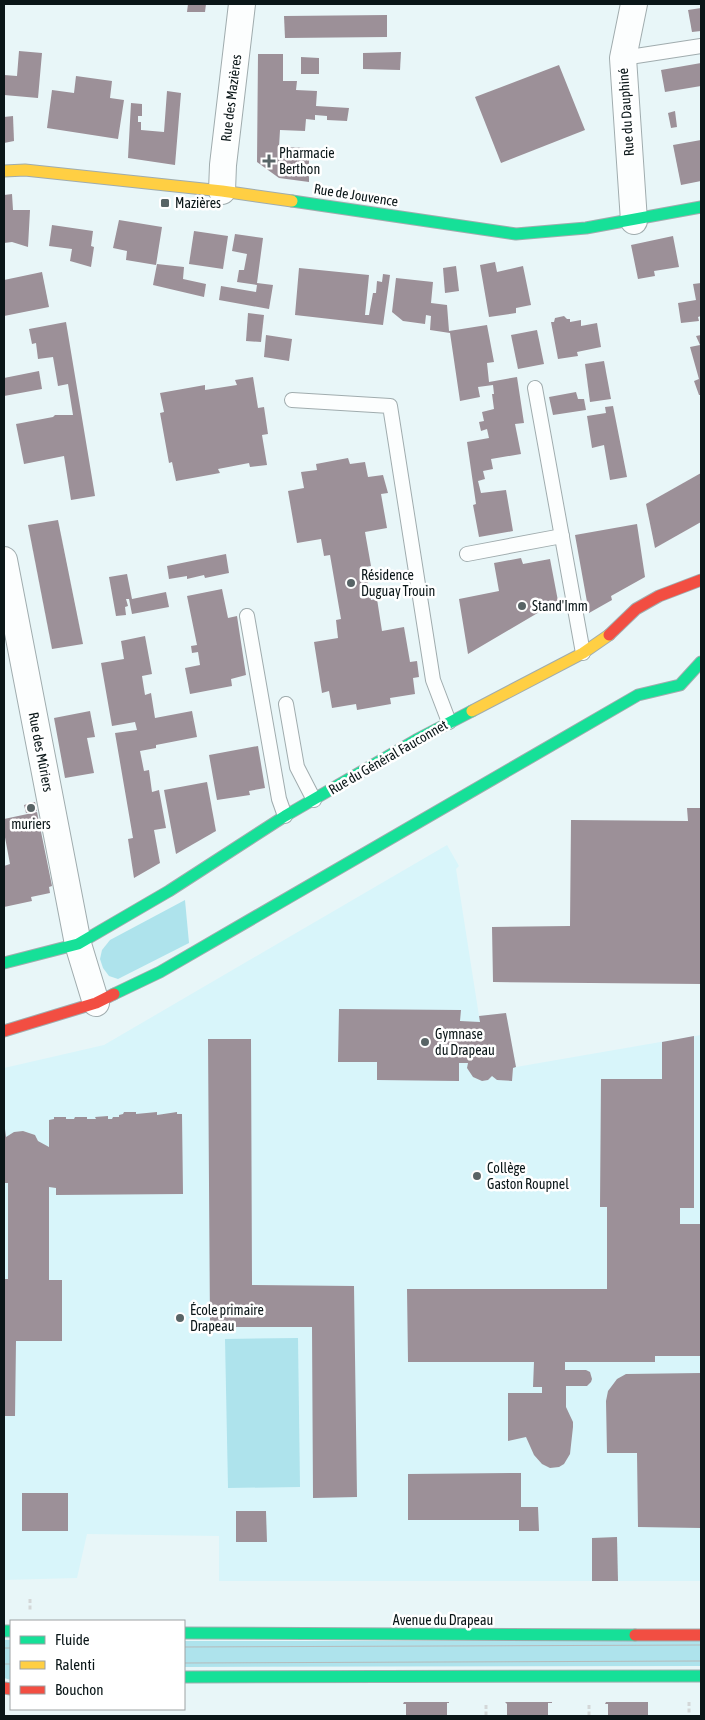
<svg xmlns="http://www.w3.org/2000/svg" width="705" height="1720" viewBox="0 0 705 1720" font-family="'Asap Condensed',sans-serif">
<style>
.built{fill:#d8f5fa}
.green{fill:#aee3ec}
.building{fill:#9c9098}
.lines{fill:none;stroke-linecap:round;stroke-linejoin:round}
.lane-casing{stroke:#a0acae;stroke-width:16}
.street-casing{stroke:#a0acae;stroke-width:28}
.fast-casing{stroke:#a0acae;stroke-width:13}
.slow-casing{stroke:#a0acae;stroke-width:13}
.jam-casing{stroke:#a0acae;stroke-width:13}
.path{stroke:#d3d7d8;stroke-width:3;stroke-dasharray:4 2.5;stroke-linecap:butt}
.lane{stroke:#fcfefe;stroke-width:14}
.street{stroke:#fcfefe;stroke-width:26}
.fast{stroke:#16e098;stroke-width:11}
.slow{stroke:#ffcf43;stroke-width:11}
.jam{stroke:#f24e42;stroke-width:11}
.tram{stroke:#b6baba;stroke-width:1}
.poi-dot{fill:#586466;stroke:#fff;stroke-width:2}
.labels{text-anchor:middle;stroke-width:5;stroke-linejoin:round;paint-order:stroke}
.street-label{font-size:14px;fill:#0a1618;stroke:#fff}
.poi-label{font-size:14px;fill:#0a1618;stroke:#fff;text-anchor:start}
</style>
<rect width="100%" height="100%" fill="#e8f6f8"/>
<path class="built" d="M447 845 459 866 456 869 479 1016 506 1013 516 1067 701 1035V1581H219V1536L87 1534 77 1578 4 1580V1068L104 1045Z"/>
<g class="green">
<path d="M185 900 189 943 118 979 109 976 103 968 100 959 102 950 110 940Z"/>
<path d="M298 1338 300 1487 228 1488 225 1339Z"/>
<path d="M4 1640H11V1680L4 1678Z"/>
<path d="M184 1641H701V1666L184 1667Z"/>
</g>
<g class="building">
<path d="M188 4H206L205 12H187Z"/>
<path d="M701 8V31L692 32 688 10Z"/>
<path d="M387 15V37L285 38 284 16Z"/>
<path d="M19 51 42 53 38 98 4 95V75L17 76Z"/>
<path d="M401 52 400 70 363 69V53Z"/>
<path d="M258 54H283V81H297L296 90 317 91 316 106 349 108 347 121 327 120V116L315 115V120L306 119 305 131 280 130 279 147 309 148V182L279 178 257 162Z"/>
<path d="M301 57 319 58V74H301Z"/>
<path d="M701 63V86L665 92 661 70Z"/>
<path d="M559 65 585 130 501 163 475 97Z"/>
<path d="M76 76 112 81 110 98 124 100 118 139 47 128 52 90 74 93Z"/>
<path d="M167 91 181 93 175 165 128 158 131 103 142 104V116H138V122H141V130L164 132Z"/>
<path d="M675 111 677 127 671 128 668 113Z"/>
<path d="M13 116 14 141 4 143V117Z"/>
<path d="M701 140V181L681 185 673 145Z"/>
<path d="M12 194 13 210H30L28 247 12 242 4 243V195Z"/>
<path d="M119 220 162 227 156 265 126 260 127 251 113 248Z"/>
<path d="M52 225 93 231 91 246 94 247 91 267 70 261 72 249 49 246Z"/>
<path d="M194 231 228 236 223 269 189 264Z"/>
<path d="M235 234 263 238 257 283 273 285 269 309 219 300 221 286 256 292 257 285 237 282 239 270H244L247 254 232 251Z"/>
<path d="M673 236 679 267 654 271 655 276 638 279 631 245Z"/>
<path d="M495 262 497 272 523 266 531 305 516 308V313L489 317 480 265Z"/>
<path d="M157 264 184 267 183 279 206 284 204 297 153 285Z"/>
<path d="M456 266 459 291 445 293 443 268Z"/>
<path d="M299 268 369 275 365 315H369L373 293H376L377 281 382 282 383 274 390 275 383 325 295 315Z"/>
<path d="M42 272 49 307 4 316V280Z"/>
<path d="M396 278 433 282 431 303 447 305 449 331 487 325 494 362 487 363 489 382 517 377 524 423 515 424 521 454 491 459 493 469 483 471 485 479 478 481 481 493 506 490 513 531 479 537 473 505 476 504 467 442 489 438 487 429 481 431 479 422 484 421 482 412 494 409 492 394H494L493 385 478 387 480 397 460 401 450 333 430 330 431 316 426 315 425 324 403 321 392 312Z"/>
<path d="M701 283V316L698 317 699 321 681 323 678 303 696 300 693 284Z"/>
<path d="M248 313 264 315 261 342 246 341Z"/>
<path d="M564 316 567 319H570V322L581 320V326L597 323 601 347 577 352 578 356 558 359 551 322H554L555 318Z"/>
<path d="M66 322 95 496 71 500 64 456 24 464 16 424 53 417 55 415H73L68 384 58 386 53 357 38 359 36 343 32 344 29 329Z"/>
<path d="M537 330 544 364 518 369 511 335Z"/>
<path d="M266 335 292 339 289 361 264 357Z"/>
<path d="M701 335V395H699L694 381 699 379 690 347 700 345 696 336Z"/>
<path d="M604 361 611 399 590 402 585 364Z"/>
<path d="M39 371 42 389 4 396V378Z"/>
<path d="M253 377 258 408 264 407 268 434 262 435 267 465 250 467 249 463 218 469 220 473 176 481 172 462 169 463 160 413 164 412 160 393 205 385V390L237 385 235 380Z"/>
<path d="M576 392 578 399H584L586 410 553 415 549 397Z"/>
<path d="M613 406 627 477 610 480 604 445 592 448 587 416 606 413 605 407Z"/>
<path d="M348 458 350 464 365 462 368 477 383 475 388 493 381 494 387 528 365 532 371 566 365 567 371 600 377 599 382 631 404 627 410 662 417 661 419 677 413 678 415 694 390 698 391 704 357 710 356 704 332 708 329 691 322 693 314 642 338 638 336 620 341 619 330 555 324 556 321 539 297 543 288 491 304 488 301 472 317 470 316 464Z"/>
<path d="M701 473V522L655 548 646 504Z"/>
<path d="M58 520 83 644 52 649 28 525Z"/>
<path d="M637 524 645 577 611 596 612 600 589 613 575 535Z"/>
<path d="M226 554 229 573 205 578 204 575 187 579V576L169 579 167 566Z"/>
<path d="M521 558 523 564 550 559 558 601 468 654 459 599 499 591 494 563Z"/>
<path d="M127 574 132 599 166 592 169 607 132 614 129 599H126L128 606 125 607 126 615 116 616 109 577Z"/>
<path d="M222 589 228 618 237 616 246 675 231 679 232 686 190 694 185 668 200 665 198 652 192 653 191 646 197 645 187 596Z"/>
<path d="M145 636 152 674 142 676 145 695 151 693 155 718 192 711 197 737 156 745V748L140 751 144 771 149 770 152 792 159 790 166 828 154 830 160 863 134 878 128 839 133 838 115 733 137 730 135 722 112 726 101 663 124 659 121 641Z"/>
<path d="M90 711 95 737 87 738 94 773 65 778 54 718Z"/>
<path d="M258 746 265 788 249 791 250 795 217 800 209 755Z"/>
<path d="M207 782 216 831 176 854 164 790Z"/>
<path d="M35 802 37 811 26 813 24 805Z"/>
<path d="M687 808H701V984L493 982 492 927 570 926 571 820 688 821Z"/>
<path d="M37 812 52 886 49 887 50 893 31 897 32 901 4 907V866L10 864 4 832V819Z"/>
<path d="M339 1009 461 1010 460 1021 480 1022 479 1016 506 1013 516 1067 513 1068 512 1081 497 1080 492 1076 488 1080 482 1081 473 1077 467 1068 468 1063H459V1081L377 1080V1062H338Z"/>
<path d="M694 1036V1208H680V1224H701V1356H655V1362H565V1370H586L590 1372 592 1379 591 1382 587 1386H566V1407L573 1422V1427L570 1454 564 1464 559 1467 550 1468 542 1464 534 1455 526 1437 508 1441V1393H542V1387H533L534 1362H408L407 1289H607V1207H600L601 1079H662V1042Z"/>
<path d="M208 1039H251L252 1285 354 1286 357 1497 313 1498 312 1327H210Z"/>
<path d="M124 1112H136V1114L157 1112V1115L177 1112V1114H182L183 1194 56 1195V1188L49 1187V1280H62V1341H16L15 1416H4V1279H8V1183H4V1129H5L6 1137 14 1132 23 1131 35 1135 38 1141 49 1147V1120L54 1119V1117H66V1119H74L75 1117H87V1119H96L95 1117 108 1116V1119H112L113 1117H119V1115L123 1114Z"/>
<path d="M701 1373V1528L638 1527 637 1453H607L606 1401 608 1391 617 1379 626 1374Z"/>
<path d="M521 1473V1507H538L539 1531H519V1520H408V1474Z"/>
<rect x="22" y="1493" width="46" height="38"/>
<path d="M236 1511H266L267 1542H236Z"/>
<path d="M617 1537 618 1581H592V1538Z"/>
<path d="M404 1702H449V1703H447V1716H406V1704H403Z"/>
<path d="M505 1702H552V1703H548V1716H507V1704Z"/>
<path d="M606 1702H648V1716H608V1704H605Z"/>
</g>
<g class="lines">
<g class="lane-casing">
<g id="lane">
<path d="M623 58 701 46"/>
<path d="M535 388 583 653"/>
<path d="M292 400 390 406 433 680 449 722"/>
<path d="M467 554 562 536"/>
<path d="M247 616 279 799 285 816"/>
<path d="M286 704 297 767 314 800"/>
</g>
</g>
<g class="street-casing">
<g id="street">
<path d="M222 191 223 165 242 4"/>
<path d="M634 221 623 58 634 4"/>
<path d="M4 560 78 944 96 1003"/>
</g>
</g>
<g class="fast-casing">
<g id="fast">
<path d="M292 201 516 234 586 228 701 207"/>
<path d="M4 963 78 944 169 891 285 816 416 740 472 711"/>
<path d="M114 994 160 972 638 695 680 685 701 662"/>
<path d="M4 1631H11"/>
<path d="M184 1633 635 1635"/>
<path d="M184 1677 701 1676"/>
</g>
</g>
<g class="slow-casing">
<g id="slow">
<path d="M4 171 25 170 222 191 292 201"/>
<path d="M472 711 583 653 609 635"/>
</g>
</g>
<g class="jam-casing">
<g id="jam">
<path d="M609 635 636 609 659 596 701 580"/>
<path d="M4 1031 96 1003 114 994"/>
<path d="M635 1635H701"/>
<path d="M4 1688 11 1689"/>
</g>
</g>
<g class="path">
<path d="M30 1599V1611"/>
<path d="M689 1702V1716"/>
<path d="M486 1705V1716"/>
<path d="M589 1705V1716"/>
</g>
<use href="#lane" class="lane"/>
<use href="#street" class="street"/>
<use href="#fast" class="fast"/>
<use href="#slow" class="slow"/>
<use href="#jam" class="jam"/>
<g class="tram">
<path d="M184 1647 701 1645"/>
<path d="M4 1648H11"/>
<path d="M184 1663 701 1661"/>
<path d="M4 1664H11"/>
</g>
</g>
<g class="poi-dot">
<path d="M266.5 153.5h5v5h5v5h-5v5h-5v-5h-5v-5h5z"/>
<rect x="160" y="198" width="10" height="10" rx="2.5"/>
<circle cx="351" cy="583" r="5"/>
<circle cx="522" cy="606" r="5"/>
<circle cx="31" cy="808" r="5"/>
<circle cx="425" cy="1042" r="5"/>
<circle cx="477" cy="1176" r="5"/>
<circle cx="180" cy="1318" r="5"/>
</g>
<g class="labels">
<g class="street-label">
<text transform="translate(231 98) rotate(-83)" y="5">Rue des Mazières</text>
<text transform="translate(626 112) rotate(-94)" y="5">Rue du Dauphiné</text>
<text transform="translate(356 195) rotate(9)" y="5">Rue de Jouvence</text>
<text transform="translate(41 752) rotate(79)" y="5">Rue des Mûriers</text>
<text transform="translate(388 757) rotate(-30)" y="5">Rue du Général Fauconnet</text>
<text x="443" y="1625">Avenue du Drapeau</text>
</g>
<g class="poi-label">
<text x="279" y="158">Pharmacie<tspan x="279" dy="16">Berthon</tspan></text>
<text x="175" y="208">Mazières</text>
<text x="361" y="580">Résidence<tspan x="361" dy="16">Duguay Trouin</tspan></text>
<text x="532" y="611">Stand'Imm</text>
<text x="31" y="829" text-anchor="middle">muriers</text>
<text x="435" y="1039">Gymnase<tspan x="435" dy="16">du Drapeau</tspan></text>
<text x="487" y="1173">Collège<tspan x="487" dy="16">Gaston Roupnel</tspan></text>
<text x="190" y="1315">École primaire<tspan x="190" dy="16">Drapeau</tspan></text>
</g>
</g>
<rect width="705" height="1720" fill="none" stroke="#0a1618" stroke-width="10"/>
<rect x="10" y="1620" width="175" height="90" fill="#ffffff" stroke="#9da2a3"/>
<rect x="20" y="1636" width="25" height="8" fill="#16e098" stroke="#9da2a3"/>
<text x="55" y="1645" font-size="15" fill="#0a1618">Fluide</text>
<rect x="20" y="1661" width="25" height="8" fill="#ffcf43" stroke="#9da2a3"/>
<text x="55" y="1670" font-size="15" fill="#0a1618">Ralenti</text>
<rect x="20" y="1686" width="25" height="8" fill="#f24e42" stroke="#9da2a3"/>
<text x="55" y="1695" font-size="15" fill="#0a1618">Bouchon</text>
</svg>
